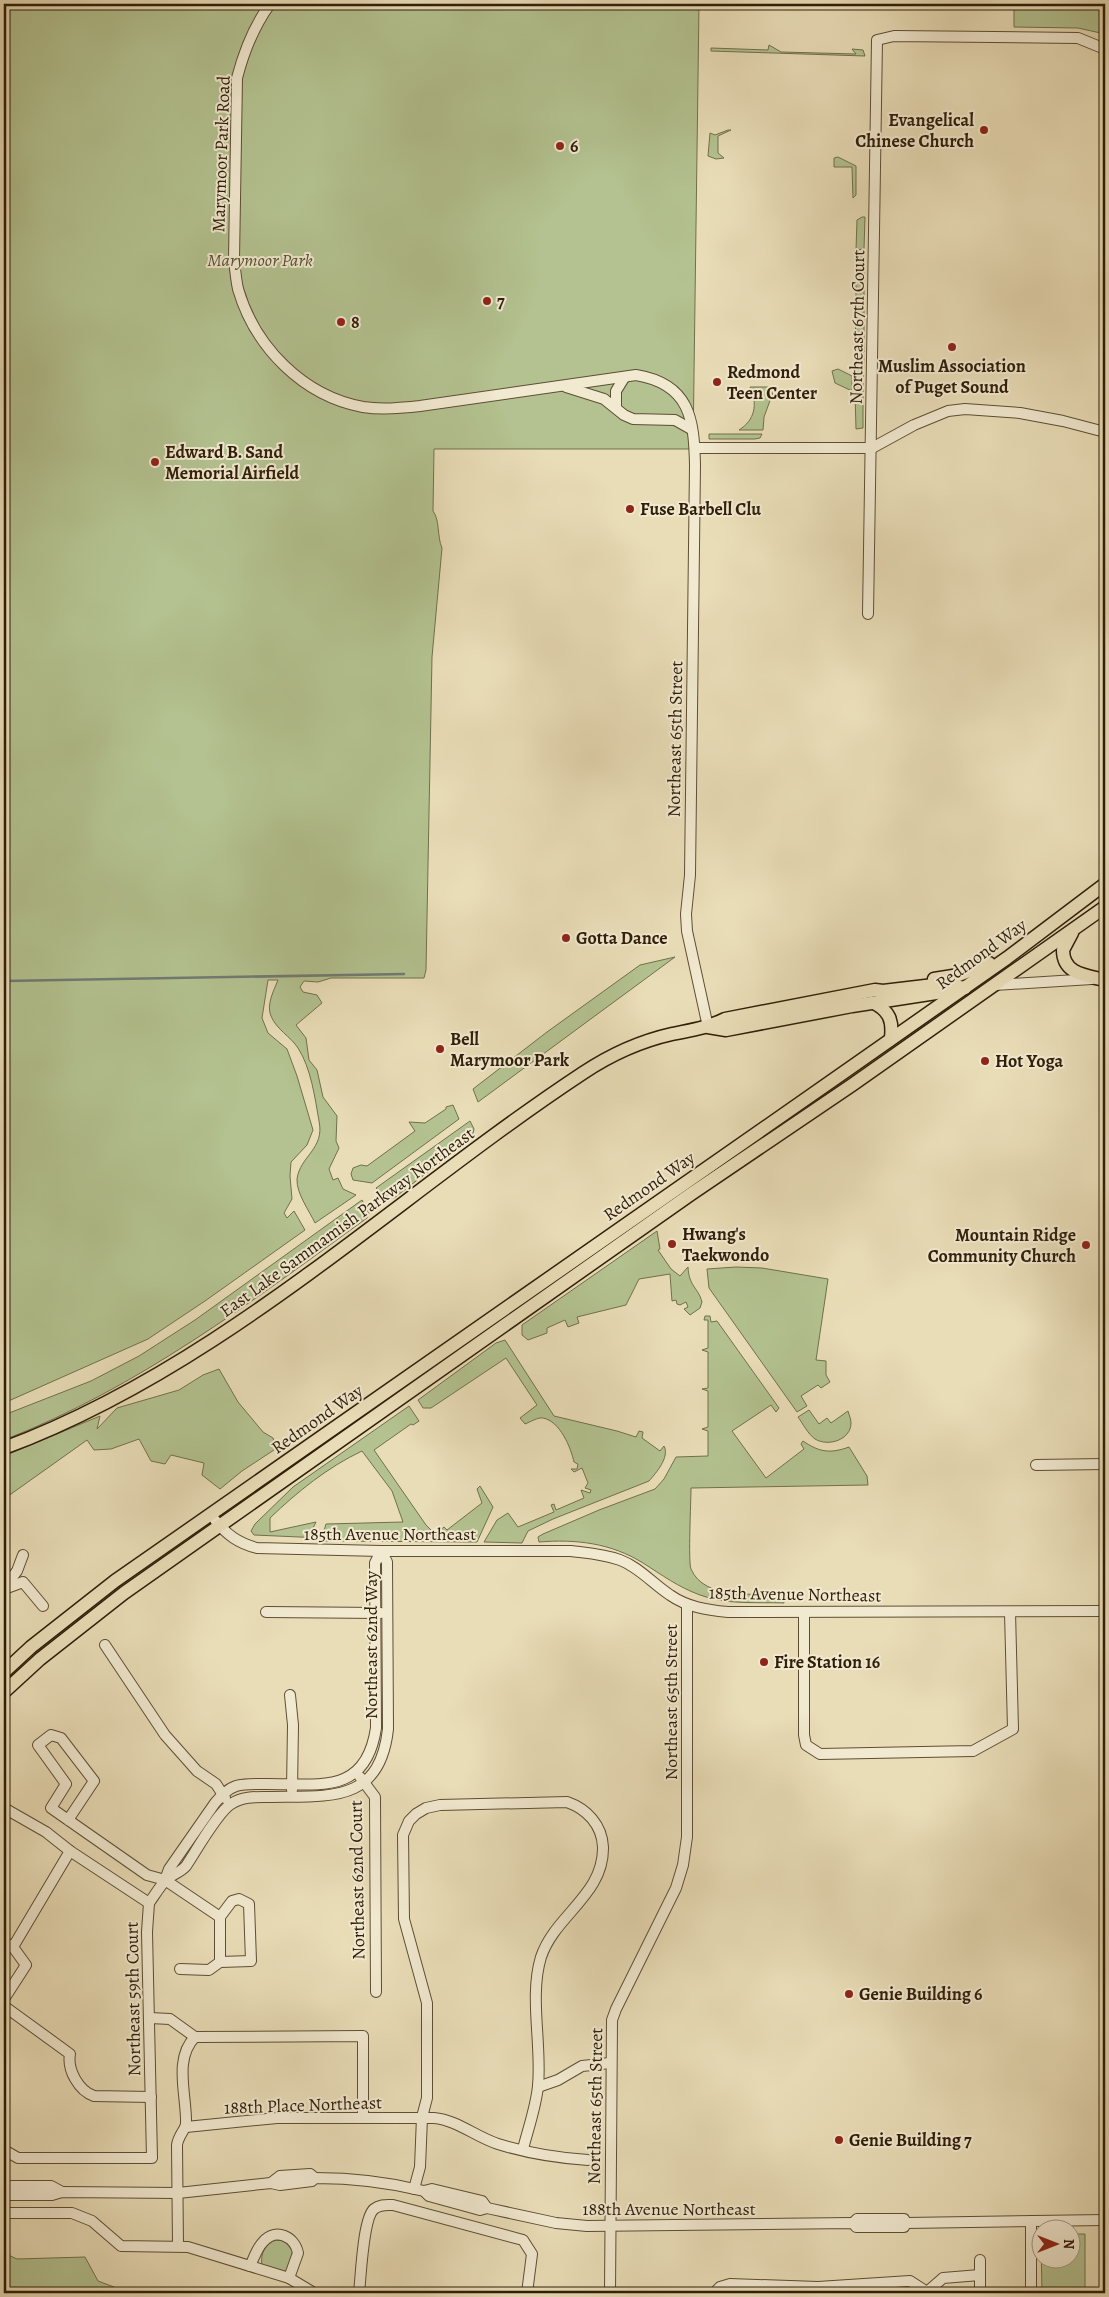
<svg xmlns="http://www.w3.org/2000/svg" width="1109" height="2297" viewBox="0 0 1109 2297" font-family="Alegreya,serif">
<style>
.green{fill:#b3c290;stroke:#71704c;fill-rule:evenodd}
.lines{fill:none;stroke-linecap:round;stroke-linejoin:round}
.stream{stroke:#707b73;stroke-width:2.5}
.minor-casing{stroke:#5e4e34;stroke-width:12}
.major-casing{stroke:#2f1e09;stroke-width:15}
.minor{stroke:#f1e9d0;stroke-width:10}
.major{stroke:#e9ddb7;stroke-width:12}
.poi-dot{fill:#8f2418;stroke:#f1e9d0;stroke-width:2}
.labels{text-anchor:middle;stroke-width:4;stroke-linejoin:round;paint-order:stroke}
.poi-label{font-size:18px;font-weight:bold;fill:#2f1e09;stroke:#f1e9d0;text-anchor:start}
.street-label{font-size:18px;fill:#2f1e09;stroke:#f1e9d0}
.park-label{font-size:18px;font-style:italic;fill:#574f32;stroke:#f1e9d0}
</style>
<rect width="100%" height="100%" fill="#e9ddb7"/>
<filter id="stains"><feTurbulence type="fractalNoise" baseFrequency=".004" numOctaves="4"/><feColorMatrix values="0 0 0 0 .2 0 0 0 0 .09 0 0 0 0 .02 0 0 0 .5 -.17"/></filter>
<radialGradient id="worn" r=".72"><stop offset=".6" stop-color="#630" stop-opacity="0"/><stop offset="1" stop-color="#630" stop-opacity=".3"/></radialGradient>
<g class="green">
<path d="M4 4H699L693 449H434L433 511C440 520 437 537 442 548L432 657 426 970 424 978H331L318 982 304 981 300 987 303 992 317 995 322 1003 296 1025 306 1038 309 1060 317 1070 323 1097 337 1116 336 1141 339 1148 329 1169 333 1180 338 1178 343 1189 356 1195 315 1223C310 1212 296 1193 297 1179 300 1156 325 1149 319 1121 315 1098 311 1068 298 1048 291 1037 276 1029 271 1016 266 1005 274 990 278 980H268L262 1018 268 1033 287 1049 297 1076 313 1130 307 1145 291 1162 290 1176 292 1199 284 1213 287 1218 294 1211 305 1230 205 1301 148 1339 4 1403Z"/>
<path d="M1014 4H1105V34L1078 28 1014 27Z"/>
<path d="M769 45 781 52 856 54 852 49 863 50 865 56 711 51V48L768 50Z"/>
<path d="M728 130H731L718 136V153L724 158 716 159 708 156 710 133 715 135Z"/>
<path d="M838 157 856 166V195L853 198 852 167H834V158Z"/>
<path d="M862 217H865L864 249 856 250 857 220Z"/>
<path d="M856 255 864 258V296L856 298Z"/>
<path d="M856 302 864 303V352L855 354Z"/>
<path d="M861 354H864L863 387 855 391 856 356Z"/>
<path d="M838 369 852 376V391L835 383 832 371Z"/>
<path d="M750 387H775L764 417 763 430H739C755 420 758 404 750 387Z"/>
<path d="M863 389V428L856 429 855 393Z"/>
<path d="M709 434H762L760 438 755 439H709Z"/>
<path d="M675 957 478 1102 473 1089 547 1032 640 965Z"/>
<path d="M453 1105 459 1119 372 1183 353 1180 351 1174 353 1168 361 1165 367 1166 415 1131 409 1122 425 1123 446 1109V1107Z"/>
<path d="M470 1121 474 1129 472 1138 394 1198H385L376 1188Z"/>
<path d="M362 1200 369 1213 367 1218C251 1302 138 1388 4 1440V1415L91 1381 139 1356 195 1320Z"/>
<path d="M657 1231 660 1249 658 1250 671 1269 680 1276 688 1267C689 1287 698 1287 702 1302L700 1308 690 1315 684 1309 688 1307 686 1302 680 1305 677 1304 676 1300 672 1301 670 1274 639 1279 626 1305 577 1317 579 1323 568 1327 565 1320 547 1328V1333L528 1340 522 1335V1325Z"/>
<path d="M736 1267 762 1268 828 1279 816 1360 826 1361V1375L830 1382 821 1388 818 1385 801 1396 807 1406 797 1412 709 1288 707 1269Z"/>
<path d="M705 1316H710L711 1322 717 1321 779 1408 776 1412 771 1405 732 1431 766 1478 804 1449 801 1444 803 1441C819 1452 830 1454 849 1447L867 1476 868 1485 691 1488C691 1501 688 1562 691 1569 704 1600 756 1595 783 1592L784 1603C756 1602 726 1605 700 1595 678 1587 662 1575 643 1563 611 1543 576 1539 539 1542L538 1537 543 1534 599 1510 655 1489 664 1479 676 1457 708 1456V1431L702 1429 708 1427V1391L702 1389 708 1388V1352L702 1350 708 1348V1320H704Z"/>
<path d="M505 1340 554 1416 617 1431 636 1437 639 1431 643 1432 642 1438 660 1451 664 1446C670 1457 656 1473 649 1481L553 1519 528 1531 522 1543 484 1542 497 1520 508 1513 518 1527 554 1512 551 1505 554 1504 556 1510 584 1498 581 1490 590 1493 591 1490 585 1488 588 1483 582 1468 574 1472 571 1469H577L578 1464 574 1462C571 1448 560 1421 543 1418 538 1417 530 1422 525 1424L520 1418 537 1405 506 1358 431 1408H423L418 1400 496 1343Z"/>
<path d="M219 1369 238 1402 263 1432 273 1438 277 1448 242 1471 220 1489 202 1475 204 1463 171 1455 165 1464 151 1461 139 1439 111 1449 94 1450 87 1440 4 1499V1456L100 1416 97 1429 117 1408 179 1390 203 1375Z"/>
<path d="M409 1406 419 1421 413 1425 411 1424 374 1450 426 1525 435 1534 444 1527 447 1530 482 1503 477 1489 480 1486 493 1507 477 1542 322 1541V1538L254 1535 251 1531 255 1524 293 1487ZM362 1451 392 1491 403 1522 326 1524 323 1534H310L316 1522 270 1532V1518C297 1492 328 1467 362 1451Z"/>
<path d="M809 1410 819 1424 827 1418 831 1423 848 1411C849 1415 851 1419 851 1423 851 1440 828 1447 815 1439 808 1434 803 1424 798 1417Z"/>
<path d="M1072 2234H1085V2293H1042L1041 2242V2241L1042 2260H1072Z"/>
<path d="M276 2240C300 2240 292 2258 286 2272L262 2265C260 2254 265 2244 276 2240Z"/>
<path d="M4 2253 17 2259 85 2257 98 2281 130 2293H4Z"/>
</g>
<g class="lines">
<path class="stream" d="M4 981 404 974"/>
<g class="minor-casing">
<g id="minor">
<path d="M270 4C254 26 244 51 237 78L234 259C235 269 236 280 238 289 255 347 303 396 363 407 382 410 401 408 420 406L636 375C690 384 694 419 695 465L690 875 686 914 687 931 708 1027"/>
<path d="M566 387 604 399 624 415 633 419 675 420 691 429"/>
<path d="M616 406V391L624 378"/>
<path d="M695 448H872L914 425 948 411 965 409 1020 413 1063 421 1105 432"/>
<path d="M868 614 877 40 894 36 1078 38 1105 49"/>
<path d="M995 985 1092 979"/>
<path d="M1036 1465 1105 1464"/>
<path d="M215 1520C227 1535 238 1543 257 1548L381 1551H571C587 1553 604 1554 620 1560 639 1567 653 1584 670 1595 687 1607 707 1610 728 1612L1105 1611"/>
<path d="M4 1588 17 1571 23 1555"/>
<path d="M4 1589 23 1582 43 1606"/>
<path d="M266 1612 381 1613"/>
<path d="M804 1612V1735L806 1745 820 1754 973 1751 1013 1729 1010 1612"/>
<path d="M105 1645 165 1735 197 1771 216 1784 225 1798"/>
<path d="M290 1695 293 1725 292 1790"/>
<path d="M360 1777 375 1797 376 1992"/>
<path d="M4 1808 46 1832 70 1851 149 1903"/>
<path d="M68 1820 94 1781 61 1738 51 1735 38 1745 66 1784 51 1808 147 1875 165 1880 220 1917"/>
<path d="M165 1880 169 1869 215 1803C221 1796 227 1789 236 1786 245 1783 257 1784 267 1784 320 1784 366 1795 376 1728L375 1563 381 1551"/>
<path d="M149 1903C154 1896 159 1888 164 1882 170 1875 180 1873 186 1866 196 1851 218 1812 231 1804 243 1796 257 1797 271 1797 330 1796 380 1803 388 1729L387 1562 381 1551"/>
<path d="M4 1942 13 1947 26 1965 4 1999"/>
<path d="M13 1947 70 1851"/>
<path d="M180 1969 209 1970 220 1962V1917L232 1901 239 1899 249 1904 251 1961 220 1962"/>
<path d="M4 2006 70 2054C67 2070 79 2091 94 2096L151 2097"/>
<path d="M150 2018 170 2019 195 2037 363 2036V2117"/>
<path d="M538 2087 558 2080 582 2066 610 2063"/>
<path d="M186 2127 277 2118H434C457 2120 476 2137 498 2144 527 2153 558 2158 588 2160"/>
<path d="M4 2150 18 2158H152L147 1932 149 1903"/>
<path d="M271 2183 280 2176 310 2174 315 2178"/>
<path d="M4 2186H51L62 2192"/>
<path d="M414 2189 420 2167 422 2117 427 2098V2003L404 1919 403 1835 409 1821 416 1814 426 1808 440 1805 567 1802C587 1809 602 1825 603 1847 604 1895 555 1915 541 1957 529 1996 542 2045 538 2086 536 2107 528 2129 523 2149"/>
<path d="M424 2191 432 2189 482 2201 487 2208"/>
<path d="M4 2195H52L62 2192 178 2193 271 2183 280 2185 312 2181 315 2178C352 2178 388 2182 424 2191L429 2196 480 2210 487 2208 556 2223 587 2226 853 2223 856 2227H904L906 2223 1105 2220"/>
<path d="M4 2213H72L92 2221 121 2246 188 2247 289 2278 314 2293"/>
<path d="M1031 2221V2293"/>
<path d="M853 2223 857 2219H904L906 2223"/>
<path d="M178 2246 177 2145C178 2136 185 2130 186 2124 187 2096 173 2059 195 2037"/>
<path d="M980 2260V2293"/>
<path d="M250 2266C254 2258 257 2248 263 2242 276 2227 295 2237 298 2253L289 2278"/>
<path d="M927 2292 943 2278 980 2275"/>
<path d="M359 2293C361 2276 363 2218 374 2209 380 2204 387 2205 393 2205L523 2240 532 2254 527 2293"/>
<path d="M610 2293 612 2020 616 2009 676 1888 683 1865 687 1837V1605"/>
<path d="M714 2293 720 2287 730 2284 818 2287 910 2281 927 2292"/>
</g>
</g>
<g class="major-casing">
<g id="major">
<path d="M1072 933 1063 950C1063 972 1082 975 1100 979"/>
<path d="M934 979 959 975 989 963"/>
<path d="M874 1003C889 1011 893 1020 891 1038"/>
<path d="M708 1027 726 1030 852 1006 949 991"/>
<path d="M4 1448C222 1367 392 1199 583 1073 610 1055 641 1041 672 1034 691 1030 707 1028 725 1019L875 990 883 991 942 984 965 988"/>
<path d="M4 1672 31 1647 115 1581 843 1073 1007 958 1105 884"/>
<path d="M4 1692 40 1659 124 1593 691 1194 852 1085 1105 907"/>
</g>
</g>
<use href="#minor" class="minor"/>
<use href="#major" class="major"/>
</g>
<g class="poi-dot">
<circle cx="984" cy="130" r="5"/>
<circle cx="560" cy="146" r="5"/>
<circle cx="487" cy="301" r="5"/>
<circle cx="341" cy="322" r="5"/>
<circle cx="952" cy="347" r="5"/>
<circle cx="717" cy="382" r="5"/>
<circle cx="155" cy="462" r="5"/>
<circle cx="630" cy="509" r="5"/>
<circle cx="566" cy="938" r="5"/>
<circle cx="440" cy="1049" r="5"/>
<circle cx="985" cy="1061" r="5"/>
<circle cx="672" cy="1244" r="5"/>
<circle cx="1086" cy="1245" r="5"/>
<circle cx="764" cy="1662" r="5"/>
<circle cx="849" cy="1994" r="5"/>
<circle cx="839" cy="2140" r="5"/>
</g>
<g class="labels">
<g class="poi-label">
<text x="974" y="126" text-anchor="end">Evangelical<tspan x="974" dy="21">Chinese Church</tspan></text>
<text x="570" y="152">6</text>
<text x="497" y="307">7</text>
<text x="351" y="328">8</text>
<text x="952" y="372" text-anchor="middle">Muslim Association<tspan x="952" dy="21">of Puget Sound</tspan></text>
<text x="727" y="378">Redmond<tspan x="727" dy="21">Teen Center</tspan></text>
<text x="165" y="458">Edward B. Sand<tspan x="165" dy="21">Memorial Airfield</tspan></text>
<text x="640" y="515">Fuse Barbell Clu</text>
<text x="576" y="944">Gotta Dance</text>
<text x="450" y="1045">Bell<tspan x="450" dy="21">Marymoor Park</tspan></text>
<text x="995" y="1067">Hot Yoga</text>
<text x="682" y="1240">Hwang's<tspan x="682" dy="21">Taekwondo</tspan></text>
<text x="1076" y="1241" text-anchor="end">Mountain Ridge<tspan x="1076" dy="21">Community Church</tspan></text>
<text x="774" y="1668">Fire Station 16</text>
<text x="859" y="2000">Genie Building 6</text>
<text x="849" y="2146">Genie Building 7</text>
</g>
<g class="street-label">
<text transform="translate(221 154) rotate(-88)" y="6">Marymoor Park Road</text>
<text transform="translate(857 327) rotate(-89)" y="6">Northeast 67th Court</text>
<text transform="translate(675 739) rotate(-89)" y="6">Northeast 65th Street</text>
<text transform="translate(981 954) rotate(-36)" y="6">Redmond Way</text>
<text transform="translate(649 1186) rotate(-35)" y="6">Redmond Way</text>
<text transform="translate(347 1222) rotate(-36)" y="6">East Lake Sammamish Parkway Northeast</text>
<text transform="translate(317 1419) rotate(-35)" y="6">Redmond Way</text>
<text x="390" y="1540">185th Avenue Northeast</text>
<text transform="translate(795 1594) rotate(1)" y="6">185th Avenue Northeast</text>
<text transform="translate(371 1645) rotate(-90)" y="6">Northeast 62nd Way</text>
<text transform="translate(671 1702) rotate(-90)" y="6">Northeast 65th Street</text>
<text transform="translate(357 1880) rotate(-91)" y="6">Northeast 62nd Court</text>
<text transform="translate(133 1999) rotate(-91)" y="6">Northeast 59th Court</text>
<text transform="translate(303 2105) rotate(-2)" y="6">188th Place Northeast</text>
<text transform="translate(595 2106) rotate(-89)" y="6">Northeast 65th Street</text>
<text x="669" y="2215">188th Avenue Northeast</text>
</g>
<g class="park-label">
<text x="260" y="266">Marymoor Park</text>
</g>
</g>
<rect width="1109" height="2297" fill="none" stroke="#e9ddb7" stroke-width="20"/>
<rect x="5" y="5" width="1099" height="2287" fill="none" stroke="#2f1e09" stroke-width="2.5"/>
<rect x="10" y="10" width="1089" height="2277" fill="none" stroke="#2f1e09"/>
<g transform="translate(1056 2244) rotate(90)"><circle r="24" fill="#f1e9d0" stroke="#a39880"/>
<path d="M0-4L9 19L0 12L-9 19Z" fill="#8f2418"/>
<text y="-8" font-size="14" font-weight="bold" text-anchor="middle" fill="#2f1e09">N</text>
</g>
<rect width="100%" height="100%" filter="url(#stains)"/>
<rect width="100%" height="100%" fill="url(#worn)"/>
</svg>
